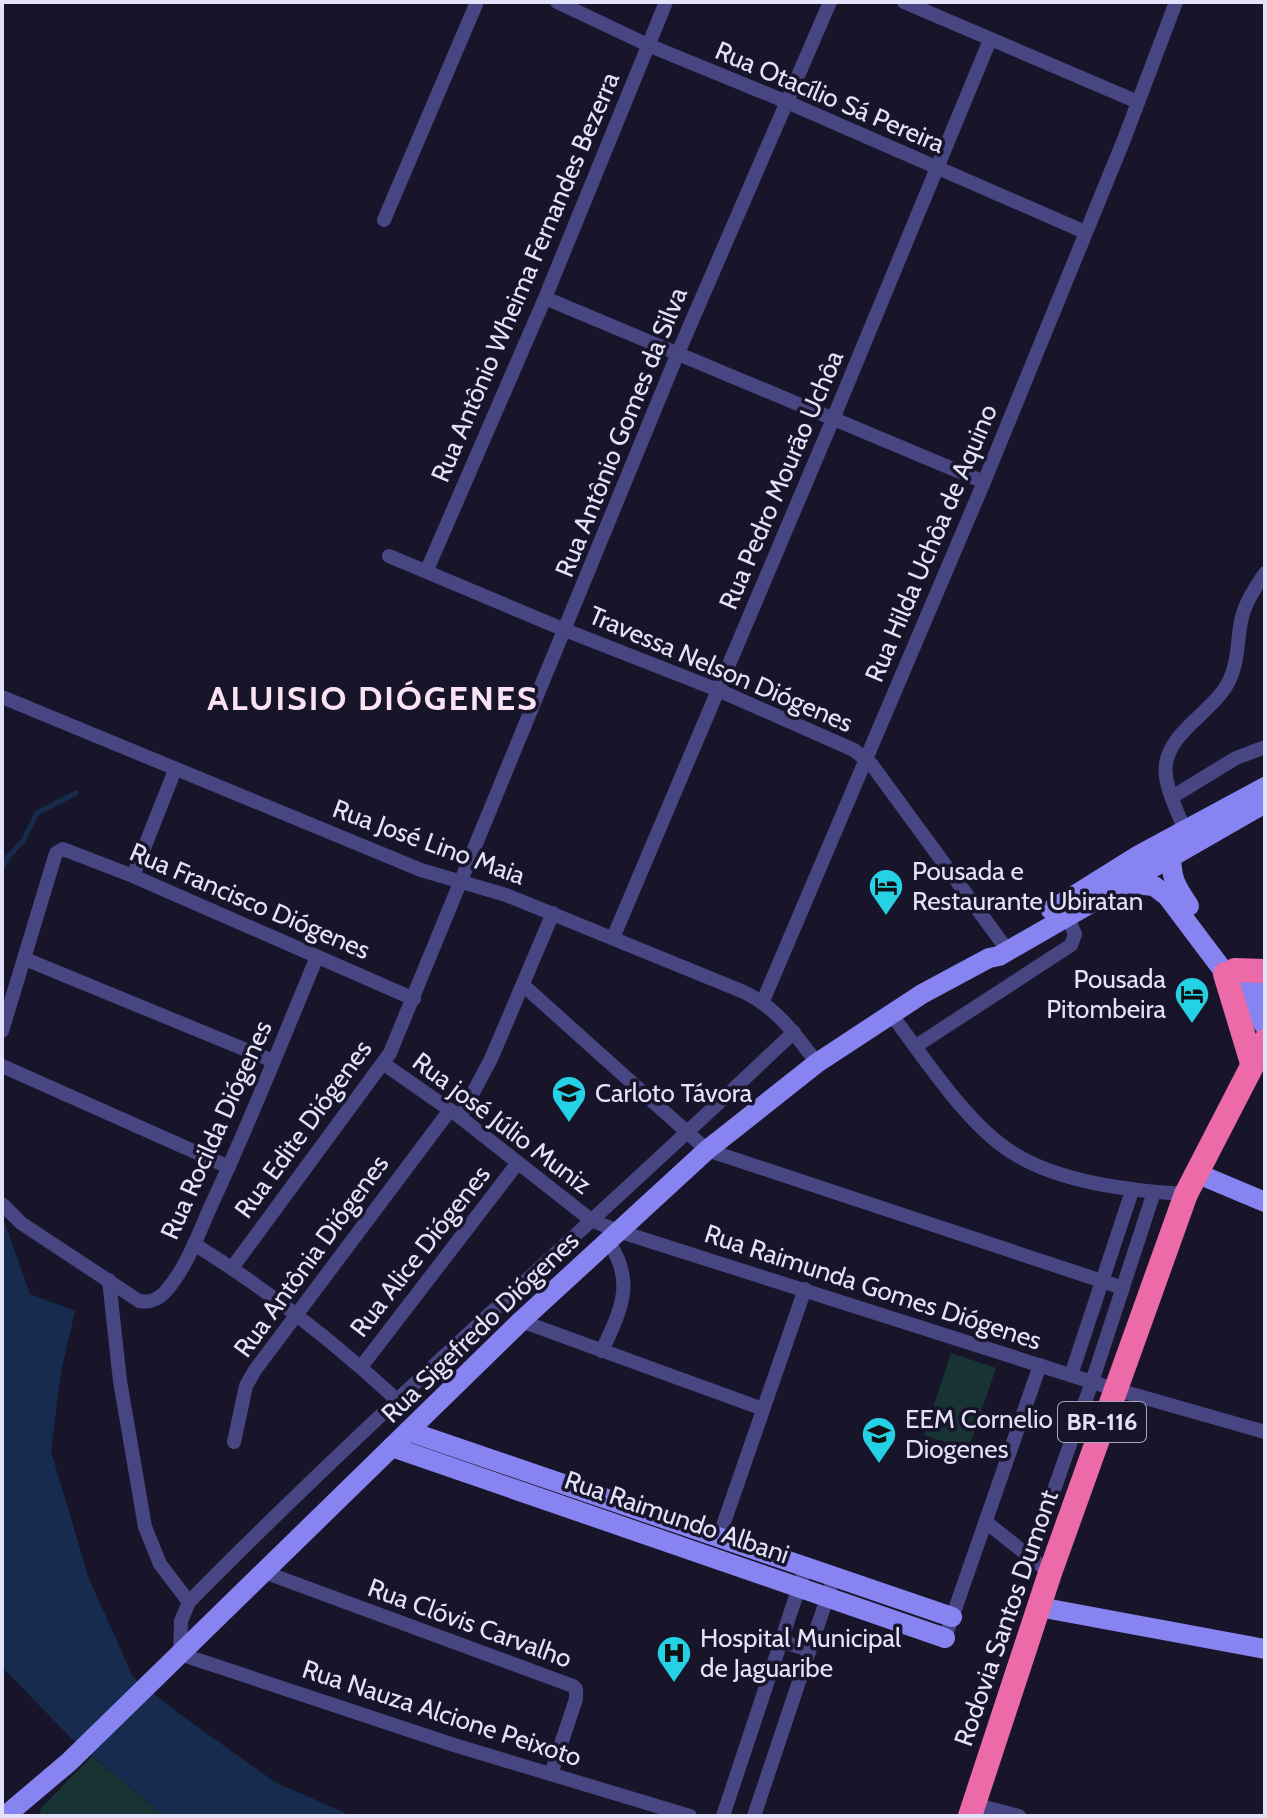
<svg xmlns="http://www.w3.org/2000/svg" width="1267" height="1818" viewBox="0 0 1267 1818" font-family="Cabin,sans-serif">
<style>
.green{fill:#183333}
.water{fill:#162b4d}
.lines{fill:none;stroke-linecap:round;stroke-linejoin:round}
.stream{stroke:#162b4d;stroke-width:5}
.street{stroke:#484583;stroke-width:14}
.secondary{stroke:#8783f0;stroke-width:20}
.highway{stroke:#ed6aa8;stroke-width:24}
.labels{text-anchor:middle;stroke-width:7;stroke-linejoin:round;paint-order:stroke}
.shield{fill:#18152a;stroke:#a7a4bc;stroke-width:2}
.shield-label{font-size:24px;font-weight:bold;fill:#e4e1fb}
.street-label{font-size:26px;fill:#e4e1fb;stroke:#18152a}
.poi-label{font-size:26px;fill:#e4e1fb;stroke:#18152a;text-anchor:start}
.district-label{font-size:34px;font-weight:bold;letter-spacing:2px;fill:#fce3f3;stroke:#18152a}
</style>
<rect width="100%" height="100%" fill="#18152a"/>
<g class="green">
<path d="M951 1353 996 1368 968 1450 924 1435Z"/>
<path d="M92 1756 165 1816H39L41 1808Z"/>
</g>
<path class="water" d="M2 1215 30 1294 75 1311 61 1372 51 1451 88 1576 133 1677 181 1715 275 1782 352 1816H165L71 1738 2 1667Z"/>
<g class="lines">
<path class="stream" d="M2 869 8 857 23 841 37 813 76 793"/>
<g class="street">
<path d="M557 2 648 45 787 102 1085 232"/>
<path d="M904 2 1138 102"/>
<path d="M384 220 477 2"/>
<path d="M545 298 984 482"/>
<path d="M389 556 565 630 718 690 854 750 872 765 1008 951"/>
<path d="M427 570 545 298 666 2"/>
<path d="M2 697 421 870 506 895 744 992C777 1008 795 1034 817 1063"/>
<path d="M1172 797 1236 758 1265 747"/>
<path d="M1184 829C1177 809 1163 785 1166 764 1170 733 1209 713 1225 688 1240 665 1236 641 1242 617 1246 601 1256 587 1265 573"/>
<path d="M133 876 175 770"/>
<path d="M613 938 833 419 990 40"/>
<path d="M25 959 273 1061"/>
<path d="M523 985 707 1150 1123 1288"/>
<path d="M763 1001 984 482 1123 142 1176 2"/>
<path d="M891 1014C924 1057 967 1125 1013 1153 1060 1183 1131 1191 1186 1194"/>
<path d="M2 1031 56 853 63 849 133 876 414 999"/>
<path d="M916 1046 1071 945 1075 934 1067 916"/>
<path d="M384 1064 460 1117 591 1220 618 1231 1114 1389 1265 1432"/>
<path d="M2 1066 229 1167"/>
<path d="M460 1117 491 1059 553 913"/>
<path d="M2 1204 21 1223 139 1301C150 1303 158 1300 166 1291 188 1266 200 1229 214 1199 251 1120 283 1038 317 957"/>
<path d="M194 1244C265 1288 334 1342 396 1399"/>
<path d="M232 1268 390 1053 678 353 830 2"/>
<path d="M109 1280 120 1381 145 1527 160 1564 189 1602"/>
<path d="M521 1321 763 1409"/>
<path d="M602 1351C621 1309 636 1282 608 1241"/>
<path d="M361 1367 517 1164"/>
<path d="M1071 1375 1132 1191"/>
<path d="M234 1442 246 1386 255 1370 450 1110"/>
<path d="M986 1522 1050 1573"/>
<path d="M719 1537 805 1289"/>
<path d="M1030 1558 1092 1382 1154 1192"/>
<path d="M264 1572 573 1686 576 1689V1699L551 1774"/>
<path d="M945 1638 1040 1365"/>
<path d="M781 1641 809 1650"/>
<path d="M973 1804 1019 1816"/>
<path d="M690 1816 454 1745 180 1654 181 1621 189 1602C383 1405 593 1223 794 1032"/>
<path d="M723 1816 806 1566"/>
<path d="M754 1816 830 1589"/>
</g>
<g class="secondary">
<path d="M1166 848C1172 857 1171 865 1173 875 1175 887 1183 896 1189 906"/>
<path d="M1123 883 1154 886 1167 896 1265 1026"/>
<path d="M1051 910 1139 855 1265 787"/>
<path d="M1236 971 1265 999"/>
<path d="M1196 1173 1265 1202"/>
<path d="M408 1431 952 1617"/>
<path d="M392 1447 945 1638"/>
<path d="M1039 1607 1265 1649"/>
<path d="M5 1816 69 1762 521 1321 707 1150 817 1063 922 994 989 958 999 956 1265 803"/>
</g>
<g class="highway">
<path d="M1235 970 1265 971"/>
<path d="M1225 974 1252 1063"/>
<path d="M970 1816 1050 1573 1186 1194 1265 1041"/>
</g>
</g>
<defs>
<g id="hotel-pin" transform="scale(1.8)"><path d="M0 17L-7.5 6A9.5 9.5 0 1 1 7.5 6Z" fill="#24d1e5" stroke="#18152a"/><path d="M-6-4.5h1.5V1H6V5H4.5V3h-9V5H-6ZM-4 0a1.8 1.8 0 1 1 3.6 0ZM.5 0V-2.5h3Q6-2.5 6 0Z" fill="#111"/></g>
<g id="school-pin" transform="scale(1.8)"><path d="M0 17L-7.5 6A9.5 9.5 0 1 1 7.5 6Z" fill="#24d1e5" stroke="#18152a"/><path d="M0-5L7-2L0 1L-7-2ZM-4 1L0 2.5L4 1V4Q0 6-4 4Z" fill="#111"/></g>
<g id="hospital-pin" transform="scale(1.8)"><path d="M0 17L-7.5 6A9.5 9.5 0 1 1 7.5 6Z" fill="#24d1e5" stroke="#18152a"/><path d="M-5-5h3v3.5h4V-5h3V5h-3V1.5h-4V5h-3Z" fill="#111"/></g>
</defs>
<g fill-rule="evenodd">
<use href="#hotel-pin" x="886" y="886"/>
<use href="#hotel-pin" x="1192" y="994"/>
<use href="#school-pin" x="569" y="1093"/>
<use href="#school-pin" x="879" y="1434"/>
<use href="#hospital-pin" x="674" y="1653"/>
</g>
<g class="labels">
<rect class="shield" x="1058" y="1402" width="88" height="40" rx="6"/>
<g class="shield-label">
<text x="1102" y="1430">BR-116</text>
</g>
<g class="street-label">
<text transform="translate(830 97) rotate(23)" y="9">Rua Otacílio Sá Pereira</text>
<text transform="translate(525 277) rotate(-67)" y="9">Rua Antônio Wheima Fernandes Bezerra</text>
<text transform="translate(621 432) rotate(-68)" y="9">Rua Antônio Gomes da Silva</text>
<text transform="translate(781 480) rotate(-67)" y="9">Rua Pedro Mourão Uchôa</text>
<text transform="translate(931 543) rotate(-67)" y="9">Rua Hilda Uchôa de Aquino</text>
<text transform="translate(721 669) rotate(23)" y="9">Travessa Nelson Diógenes</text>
<text transform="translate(429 842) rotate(20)" y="9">Rua José Lino Maia</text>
<text transform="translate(250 901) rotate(23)" y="9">Rua Francisco Diógenes</text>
<text transform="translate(502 1123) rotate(37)" y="9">Rua josé Júlio Muniz</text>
<text transform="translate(303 1129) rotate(-54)" y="9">Rua Edite Diógenes</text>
<text transform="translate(216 1130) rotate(-66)" y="9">Rua Rocilda Diógenes</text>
<text transform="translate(420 1251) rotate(-52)" y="9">Rua Alice Diógenes</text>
<text transform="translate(311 1256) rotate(-54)" y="9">Rua Antônia Diógenes</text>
<text transform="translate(873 1287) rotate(18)" y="9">Rua Raimunda Gomes Diógenes</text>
<text transform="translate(480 1327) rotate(-44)" y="9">Rua Sigefredo Diógenes</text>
<text transform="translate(677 1517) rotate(19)" y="9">Rua Raimundo Albani</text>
<text transform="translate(1006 1618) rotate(-71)" y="9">Rodovia Santos Dumont</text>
<text transform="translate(470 1623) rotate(20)" y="9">Rua Clóvis Carvalho</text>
<text transform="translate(442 1713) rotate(18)" y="9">Rua Nauza Alcione Peixoto</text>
</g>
<g class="poi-label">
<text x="912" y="880">Pousada e<tspan x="912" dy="30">Restaurante Ubiratan</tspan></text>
<text x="1166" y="988" text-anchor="end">Pousada<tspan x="1166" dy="30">Pitombeira</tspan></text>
<text x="595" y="1102">Carloto Távora</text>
<text x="905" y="1428">EEM Cornelio<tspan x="905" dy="30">Diogenes</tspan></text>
<text x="700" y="1647">Hospital Municipal<tspan x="700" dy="30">de Jaguaribe</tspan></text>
</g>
<g class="district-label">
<text x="373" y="710">ALUISIO DIÓGENES</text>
</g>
</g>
<rect width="1267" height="1818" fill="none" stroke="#e4e1fb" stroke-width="8"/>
</svg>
